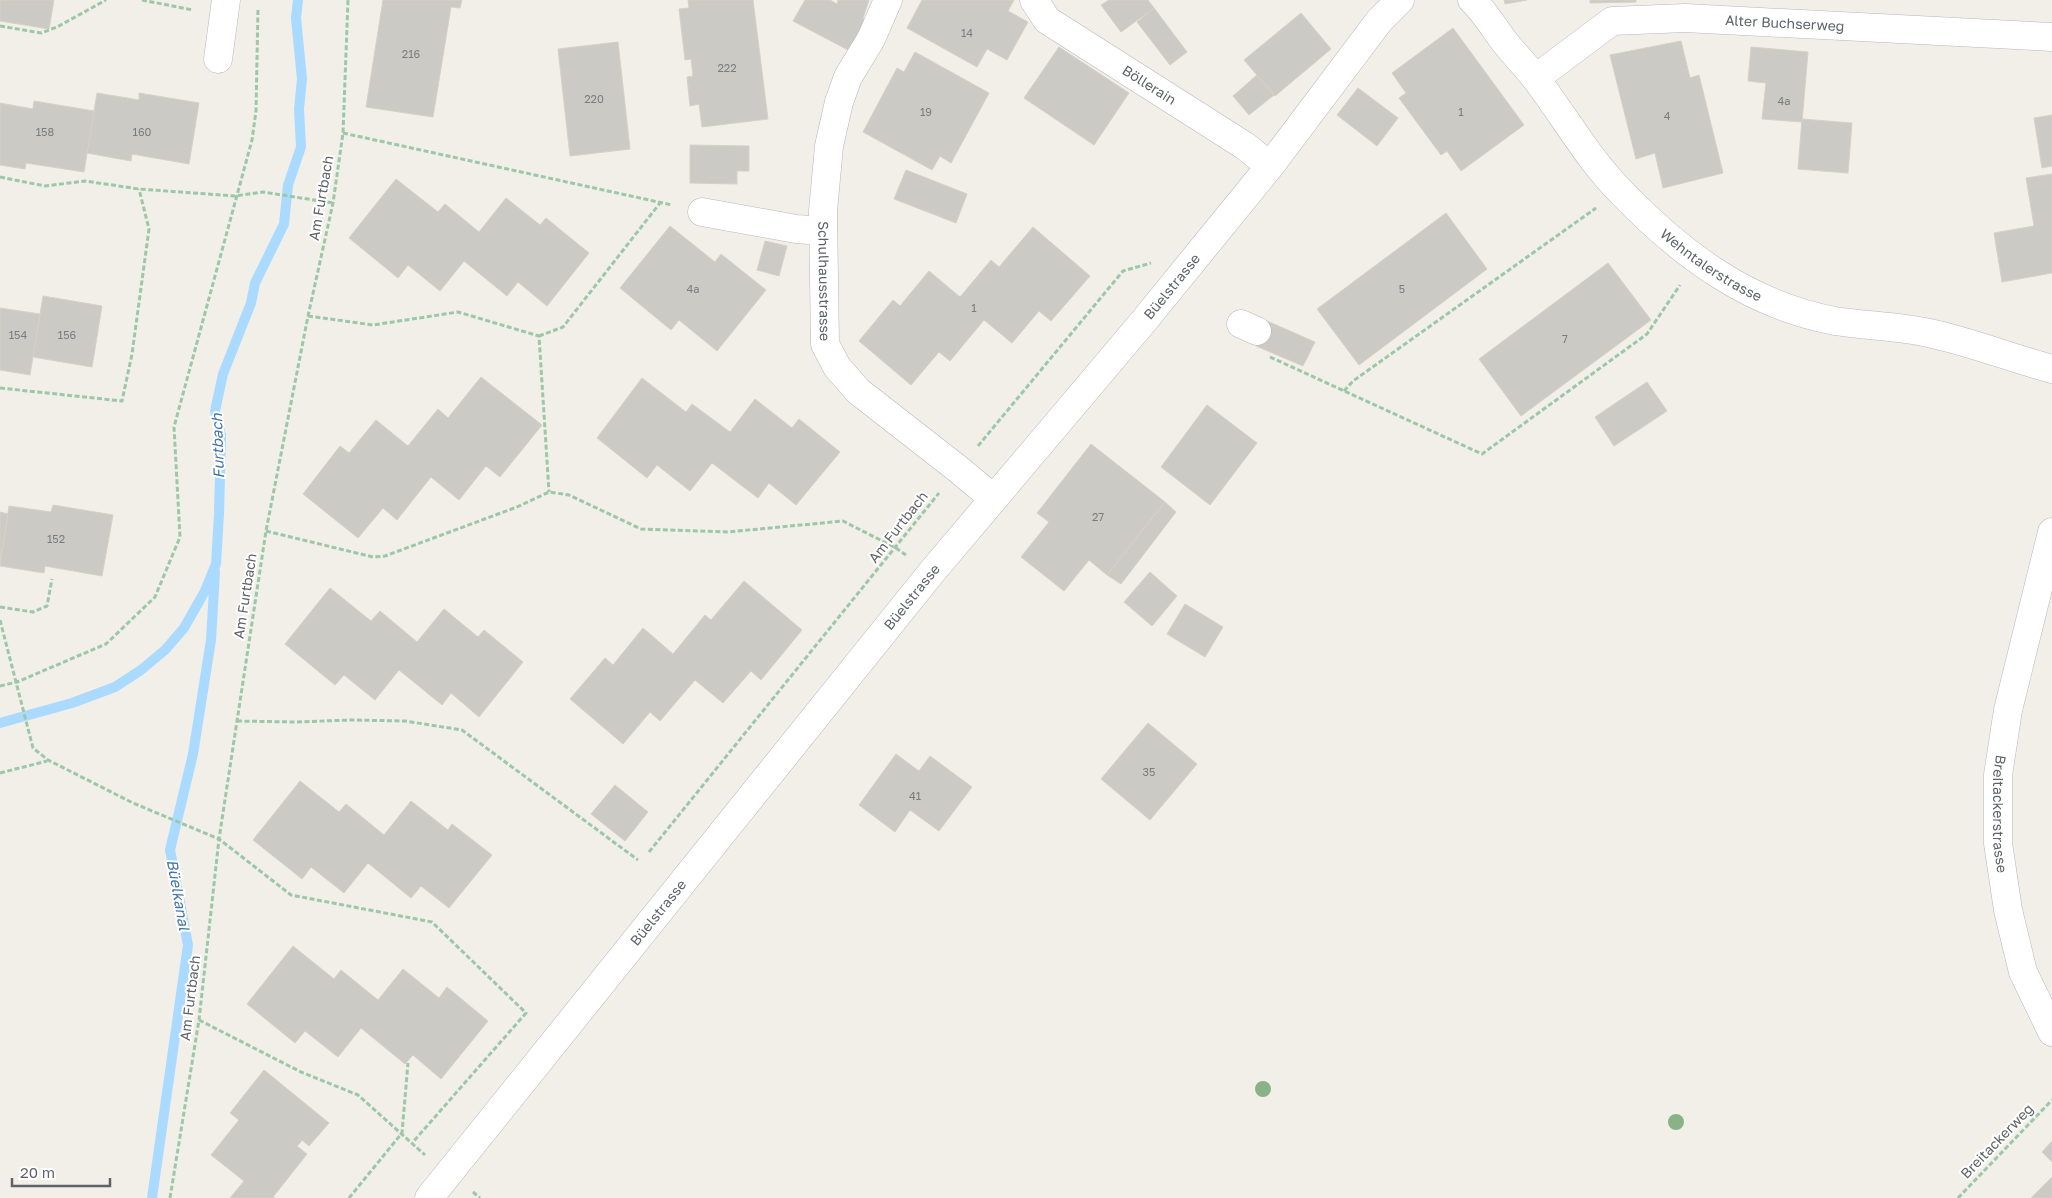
<svg xmlns="http://www.w3.org/2000/svg" width="2052" height="1198" viewBox="0 0 2052 1198" font-family="'Golos Text',sans-serif">
<style>
.lines{fill:none;stroke-linecap:round;stroke-linejoin:round}
.stream{stroke:#aadaff;stroke-width:10}
.building{fill:#cccac5;stroke:#d6d1c6}
.minor-casing{stroke:#b5b8bc;stroke-width:29}
.path{stroke:#9cc7a9;stroke-width:3;stroke-dasharray:5 2.5;stroke-linecap:butt}
.minor{stroke:#fff;stroke-width:28}
.tree{fill:#89b387}
.labels{text-anchor:middle;stroke-width:4;stroke-linejoin:round;paint-order:stroke}
.number-label{font-size:11px;fill:#7a7d7f}
.street-label{font-size:14px;fill:#5f6368;stroke:#fff}
.water-label{font-size:15px;font-style:italic;fill:#4174aa;stroke:#fff}
</style>
<rect width="100%" height="100%" fill="#f1efe8"/>
<g class="lines">
<g class="stream">
<path d="M0 723 72 703 115 687 141 670 165 650 184 628 205 591 216 564 219 514 221 435 215 411 223 374 251 303 255 283 284 224 288 185 301 147 299 109 302 79 296 18 298 0"/>
<path d="M152 1198 188 945 170 850 193 754 211 640 215 572"/>
</g>
</g>
<g class="building">
<path d="M0 0H54L49 29 0 21Z"/>
<path d="M383 0H462L460 8 451 7 433 117 366 107Z"/>
<path d="M688 0H753L768 119 702 127 699 104 690 106 687 77 693 76 691 59 685 60 679 9 689 8Z"/>
<path d="M805 0H830L837 4 838 0H869L863 18 867 20 850 51 793 21Z"/>
<path d="M922 0H1014L1008 11 1028 22 1007 60 987 49 977 67 907 28Z"/>
<path d="M1109 0H1148L1154 8 1121 32 1101 5Z"/>
<path d="M1504 0H1527L1505 4Z"/>
<path d="M1590 0H1636V2L1590 3Z"/>
<path d="M1154 8 1187 52 1170 65 1137 22Z"/>
<path d="M1301 13 1331 49 1275 96 1244 60Z"/>
<path d="M1453 28 1524 125 1461 171 1447 151 1441 155 1399 98 1406 93 1392 73Z"/>
<path d="M1681 41 1690 78 1699 75 1723 173 1663 188 1655 153 1636 159 1610 55Z"/>
<path d="M618 42 630 149 570 156 558 49Z"/>
<path d="M1059 47 1129 93 1094 145 1024 98Z"/>
<path d="M1751 47 1808 52 1802 122 1762 119 1766 83 1748 81Z"/>
<path d="M915 52 989 93 951 163 940 156 932 170 863 132 897 68 904 72Z"/>
<path d="M1257 75 1274 95 1249 115 1233 96Z"/>
<path d="M1358 88 1398 118 1377 146 1337 115Z"/>
<path d="M97 93 139 100V93L199 103 189 164 132 154 131 161 87 153Z"/>
<path d="M34 101 94 111 84 172 26 163 25 169 0 165V103L33 109Z"/>
<path d="M2052 115V166L2042 168 2034 118Z"/>
<path d="M1802 119 1852 123 1848 173 1798 169Z"/>
<path d="M690 145 749 146V171H737V184L690 183Z"/>
<path d="M906 170 967 194 956 223 894 199Z"/>
<path d="M2052 174V273L2002 282 1994 233 2034 226 2026 178Z"/>
<path d="M396 179 438 212 445 204 479 232 506 198 540 225 546 218 589 253 547 306 518 282 507 296 464 261 440 291 408 265 398 278 349 238Z"/>
<path d="M1446 213 1487 269 1359 365 1317 309Z"/>
<path d="M670 226 715 262 721 254 766 290 717 351 679 320 671 330 620 288Z"/>
<path d="M1033 227 1090 276 1051 321 1039 311 1012 343 984 320 950 361 939 352 911 385 859 341 893 300 900 306 929 271 960 297 991 260 999 267Z"/>
<path d="M765 241 787 246 779 276 757 270Z"/>
<path d="M1608 263 1651 320 1521 416 1479 359Z"/>
<path d="M43 296 102 306 92 367 33 357Z"/>
<path d="M0 308 40 314 30 375 0 370Z"/>
<path d="M1267 321 1315 342 1303 366 1256 346Z"/>
<path d="M481 377 542 425 500 477 486 466 459 500 431 477 397 520 383 508 358 538 303 494 340 446 349 453 376 420 408 446 438 409 448 418Z"/>
<path d="M642 378 686 412 692 404 730 432 755 399 792 428 799 419 840 452 796 505 769 483 758 498 712 463 690 491 657 465 647 478 597 438Z"/>
<path d="M1647 382 1667 411 1614 446 1595 417Z"/>
<path d="M1207 405 1257 443 1210 505 1161 467Z"/>
<path d="M1091 444 1165 502 1107 575 1089 560 1064 591 1021 557 1049 522 1037 513Z"/>
<path d="M1165 502 1176 512 1121 584 1107 575Z"/>
<path d="M53 505 113 515 102 576 45 566 44 573 0 566 9 506 51 512Z"/>
<path d="M0 512 8 514 0 562Z"/>
<path d="M1150 572 1177 596 1152 626 1124 602Z"/>
<path d="M744 581 802 630 761 680 751 671 723 703 695 680 660 721 650 712 623 744 570 699 605 658 613 665 643 628 673 654 705 615 711 620Z"/>
<path d="M330 588 371 621 380 611 417 642 444 609 478 637 484 630 523 662 479 717 451 693 442 705 399 670 375 700 344 675 335 685 285 644Z"/>
<path d="M1185 604 1223 627 1205 657 1167 634Z"/>
<path d="M1148 723 1197 764 1150 820 1101 779Z"/>
<path d="M896 754 919 771 930 756 972 787 939 831 910 810 895 832 859 805Z"/>
<path d="M300 781 339 812 346 804 384 835 411 801 448 830 452 824 492 855 449 908 421 886 411 898 368 863 344 893 311 867 302 879 253 840Z"/>
<path d="M615 785 648 812 625 841 591 814Z"/>
<path d="M293 946 334 979 341 970 378 1000 403 969 439 998 447 987 488 1021 441 1079 413 1055 405 1064 361 1028 338 1057 305 1031 295 1043 247 1004Z"/>
<path d="M264 1070 329 1123 309 1146 302 1140 300 1143 297 1146 307 1154 273 1197 275 1198H230L244 1181 211 1155 239 1120 230 1113Z"/>
<path d="M2052 1141V1162L2042 1152Z"/>
<path d="M2052 1177V1198H2031Z"/>
</g>
<g class="lines">
<g class="minor-casing">
<g id="minor">
<path id="s1" d="M888 0 871 39 848 77 839 102 829 146 823 211 825 344 837 367 858 391 958 469 993 498"/>
<path id="s2" d="M1034 0 1047 20 1245 146 1270 166"/>
<path id="s3" d="M1472 0C1484 11 1494 28 1504 41 1514 54 1526 66 1536 79 1565 117 1588 159 1622 193 1682 255 1749 305 1835 321 1866 326 1898 326 1929 333 1971 342 2011 358 2052 369"/>
<path d="M218 59 226 0"/>
<path id="s4" d="M1536 78 1612 21 1685 18 2052 37"/>
<path d="M702 212 796 229 823 231"/>
<path d="M1241 324 1257 331"/>
<path id="s5" d="M2052 532 2008 710 1998 775V843L2008 910 2023 972 2052 1032"/>
<path id="s6" d="M429 1198 931 573 1143 322 1270 166 1379 21 1400 0"/>
</g>
</g>
<g class="path">
<path d="M142 0 193 10"/>
<path d="M0 26 41 33 57 27 106 0"/>
<path d="M343 133 672 205"/>
<path d="M0 177 45 186 85 181 139 189 235 196 263 192 333 203"/>
<path d="M308 316 373 325 458 312 539 336 549 492"/>
<path d="M539 336 563 327 660 203"/>
<path d="M1270 357 1482 454 1647 334 1680 285"/>
<path d="M0 388 122 401 132 354 149 229 139 189"/>
<path d="M1344 391 1353 381 1596 208"/>
<path d="M978 446 1123 271 1151 263"/>
<path d="M266 531 373 557 385 556 517 507 549 492 569 495 641 529 728 532 843 521 896 548 906 555"/>
<path d="M0 607 33 612 47 606 52 579"/>
<path d="M0 620 33 748 48 760 133 803 219 839 291 895 432 922 526 1013 413 1142"/>
<path d="M0 686 17 682 106 644 155 597 180 537 174 427 252 140 256 111 258 8"/>
<path d="M237 721 295 722 351 720 405 721 462 730 638 860"/>
<path d="M0 773 47 761"/>
<path d="M649 852 939 493"/>
<path d="M199 1020 301 1072 358 1095 425 1155"/>
<path d="M473 1192 480 1198"/>
<path d="M170 1198 199 1020 219 839 266 531 308 316 333 203 343 133 348 0"/>
<path d="M349 1198 402 1133 408 1063"/>
<path d="M1958 1198 2052 1100"/>
</g>
<use href="#minor" class="minor"/>
</g>
<g class="tree">
<circle cx="1263" cy="1089" r="8"/>
<circle cx="1676" cy="1122" r="8"/>
</g>
<g class="labels">
<g class="number-label">
<text x="967" y="37">14</text>
<text x="411" y="58">216</text>
<text x="727" y="72">222</text>
<text x="594" y="103">220</text>
<text x="1784" y="105">4a</text>
<text x="926" y="116">19</text>
<text x="1461" y="116">1</text>
<text x="1667" y="120">4</text>
<text x="45" y="136">158</text>
<text x="142" y="136">160</text>
<text x="693" y="293">4a</text>
<text x="1402" y="293">5</text>
<text x="974" y="312">1</text>
<text x="18" y="339">154</text>
<text x="67" y="339">156</text>
<text x="1565" y="343">7</text>
<text x="1098" y="521">27</text>
<text x="56" y="543">152</text>
<text x="1149" y="776">35</text>
<text x="915" y="800">41</text>
</g>
<g class="street-label">
<text dy="5" stroke="none"><textPath href="#s4" startOffset="268">Alter Buchserweg</textPath></text>
<text dy="5" stroke="none"><textPath href="#s2" startOffset="145">Böllerain</textPath></text>
<text transform="translate(321 198) rotate(-80)" y="5">Am Furtbach</text>
<text dy="5" stroke="none"><textPath href="#s3" startOffset="360">Wehntalerstrasse</textPath></text>
<text dy="5" stroke="none"><textPath href="#s1" startOffset="294">Schulhausstrasse</textPath></text>
<text dy="5" stroke="none"><textPath href="#s6" startOffset="1176">Büelstrasse</textPath></text>
<text transform="translate(898 527) rotate(-52)" y="5">Am Furtbach</text>
<text transform="translate(245 596) rotate(-81)" y="5">Am Furtbach</text>
<text dy="5" stroke="none"><textPath href="#s6" startOffset="771">Büelstrasse</textPath></text>
<text dy="5" stroke="none"><textPath href="#s5" startOffset="288">Breitackerstrasse</textPath></text>
<text dy="5" stroke="none"><textPath href="#s6" startOffset="366">Büelstrasse</textPath></text>
<text transform="translate(190 998) rotate(-83)" y="5">Am Furtbach</text>
<text transform="translate(1997 1141) rotate(-46)" y="5">Breitackerweg</text>
</g>
<g class="water-label">
<text transform="translate(218 446) rotate(-92)" y="5">Furtbach</text>
<text transform="translate(178 895) rotate(80)" y="5">Büelkanal</text>
</g>
</g>
<path d="M12 1178v8h98v-8" fill="none" stroke="#5f6368" stroke-width="2.5"/>
<text x="20" y="1178" font-size="15" fill="#5f6368" stroke="#ffffff" stroke-width="4" paint-order="stroke">20 m</text>
</svg>
